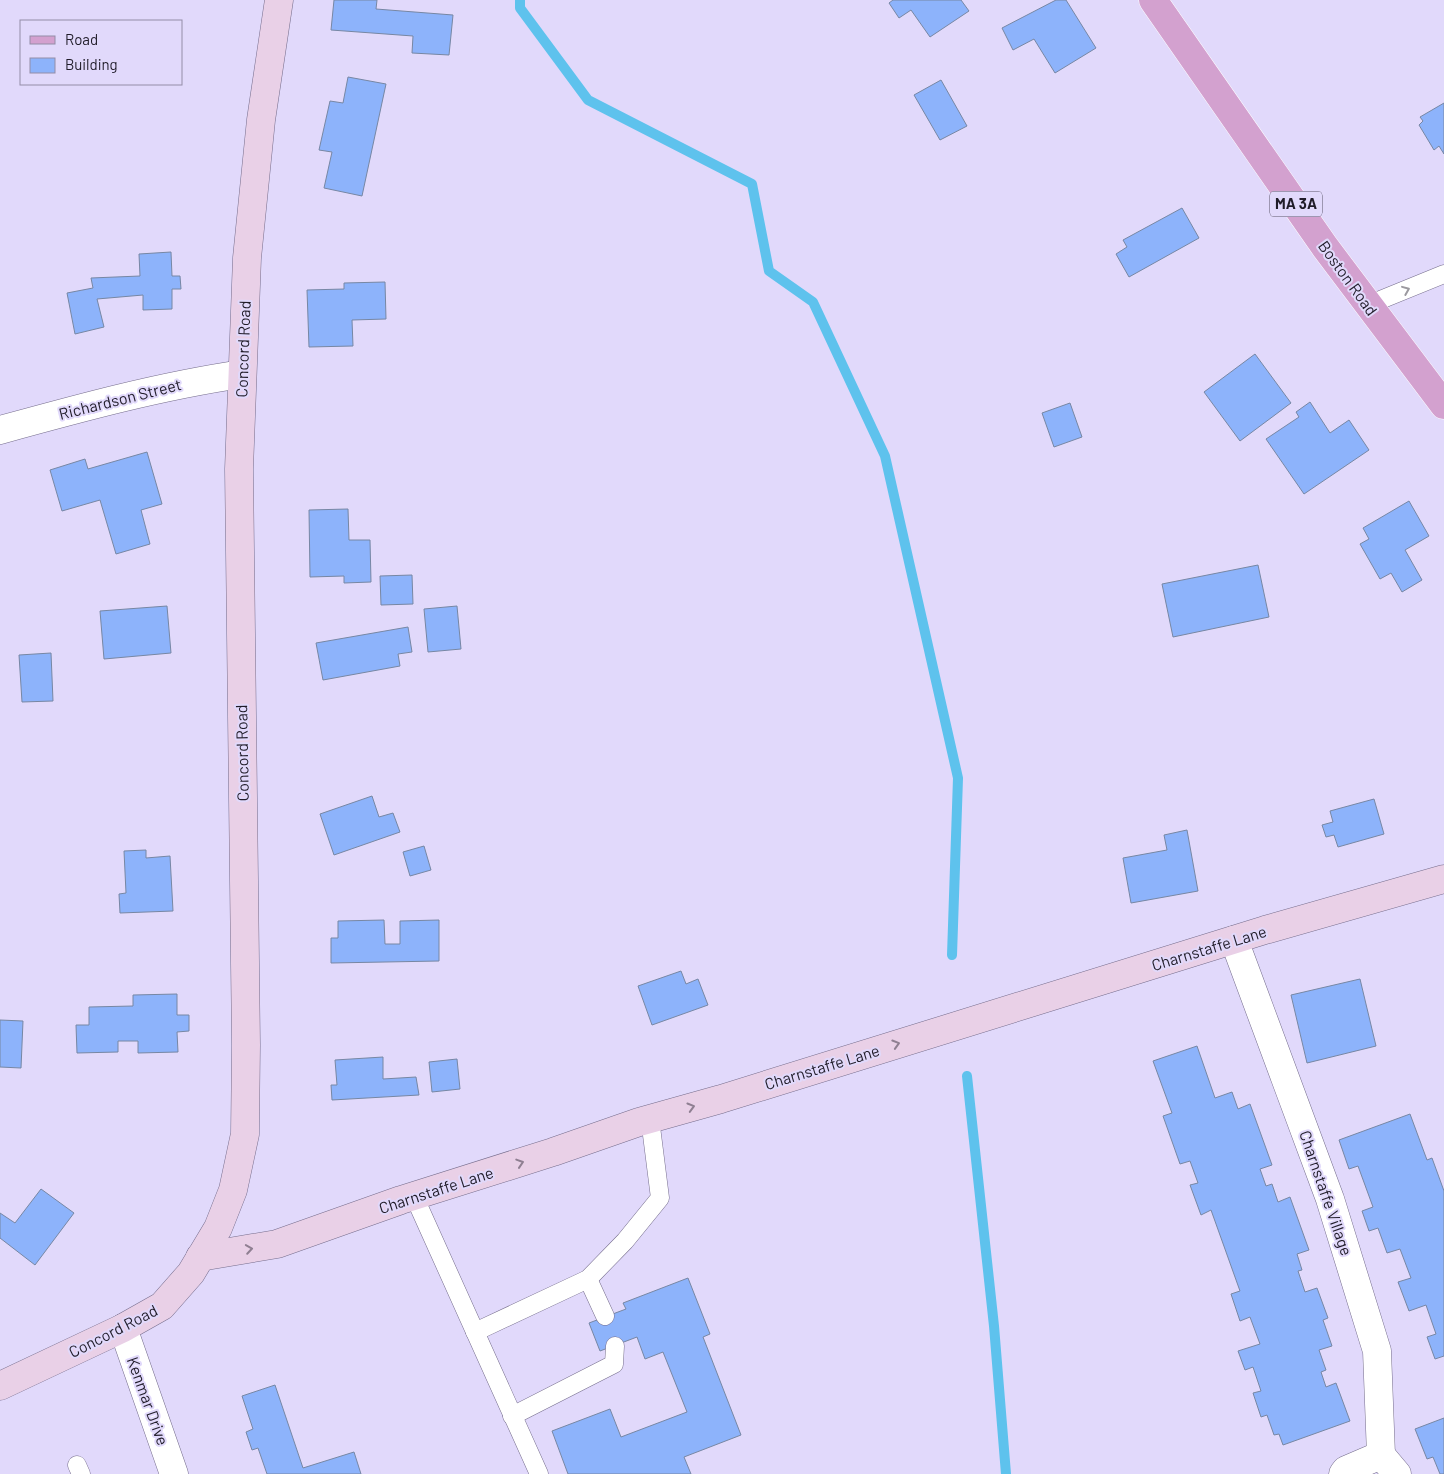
<svg xmlns="http://www.w3.org/2000/svg" width="1444" height="1474" viewBox="0 0 1444 1474" font-family="Barlow,sans-serif">
<style>
.lines{fill:none;stroke-linecap:round;stroke-linejoin:round}
.stream{stroke:#5ec2ed;stroke-width:10}
.building{fill:#8db3fb;stroke:#7787a4}
.service-casing{stroke:#756d8c;stroke-width:19}
.minor-casing{stroke:#756d8c;stroke-width:29}
.secondary-casing{stroke:#756d8c;stroke-width:29}
.primary-casing{stroke:#fff;stroke-width:29}
.service{stroke:#fff;stroke-width:18}
.minor{stroke:#fff;stroke-width:28}
.secondary{stroke:#e9d0e7;stroke-width:28}
.primary{stroke:#d3a1cf;stroke-width:28}
.oneway{stroke:#9b999f}
.oneway2{stroke:#8f7f92}
.labels{text-anchor:middle;stroke-width:4;stroke-linejoin:round;paint-order:stroke}
.shield{fill:#e1d9fb;stroke:#5a5568;stroke-width:1}
.shield-label{font-size:15px;font-weight:bold;fill:#201c29}
.street-label{font-size:16px;fill:#201c29;stroke:#e1d9fb}
</style>
<rect width="100%" height="100%" fill="#e1d9fb"/>
<g class="lines">
<g class="stream">
<path d="M520 0V8L588 100 752 184 769 271 813 302 885 456 958 778 952 955"/>
<path d="M967 1076 994 1326 1006 1474"/>
</g>
</g>
<g class="building">
<path d="M334 0H377L376 9 453 15 449 55 412 53 413 36 331 30Z"/>
<path d="M893 0H961L969 11 930 37 911 10 899 18 889 3Z"/>
<path d="M1056 0H1066L1096 48 1055 73 1034 39 1013 50 1002 28Z"/>
<path d="M348 77 386 84 362 196 324 188 332 152 319 150 330 101 343 103Z"/>
<path d="M941 80 967 126 940 140 914 95Z"/>
<path d="M1444 103V154L1439 146 1434 150 1419 125 1423 121 1420 117Z"/>
<path d="M1182 208 1199 238 1129 277 1116 254 1127 247 1123 240Z"/>
<path d="M171 252 172 276H180L181 289H172V309L143 310V295L97 299 104 327 75 334 67 293 93 288 91 278 140 276 139 254Z"/>
<path d="M385 282 386 319 352 320 353 346 309 347 307 290 344 289V283Z"/>
<path d="M1255 354 1291 403 1240 441 1204 392Z"/>
<path d="M1310 402 1330 433 1349 420 1369 450 1304 494 1266 439 1299 417 1296 412Z"/>
<path d="M1070 403 1082 437 1054 447 1042 413Z"/>
<path d="M147 452 162 504 141 510 150 544 116 554 100 500 62 511 50 470 85 459 88 469Z"/>
<path d="M1409 501 1429 536 1405 550 1422 580 1402 592 1391 573 1380 579 1360 544 1369 539 1363 528Z"/>
<path d="M348 509 349 540H370L371 582 344 583V576L310 577 309 510Z"/>
<path d="M1258 565 1269 617 1173 637 1162 584Z"/>
<path d="M412 575 413 604 381 605 380 576Z"/>
<path d="M167 606 171 653 104 659 100 611Z"/>
<path d="M457 606 461 649 428 652 424 609Z"/>
<path d="M408 627 412 652 398 654 400 666 323 680 316 643Z"/>
<path d="M51 653 53 701 22 702 19 655Z"/>
<path d="M372 796 379 817 393 813 400 832 334 855 320 814Z"/>
<path d="M1374 799 1384 834 1338 847 1334 835 1326 837 1322 825 1333 822 1330 811Z"/>
<path d="M1187 830 1198 891 1131 903 1123 858 1167 850 1164 835Z"/>
<path d="M424 846 431 870 410 876 403 852Z"/>
<path d="M146 850V858L170 856 173 911 120 913 119 894 126 893 124 851Z"/>
<path d="M384 920 385 944H400V921L439 920V961L331 963V938H338V921Z"/>
<path d="M681 971 686 984 698 979 708 1005 652 1025 638 986Z"/>
<path d="M1360 979 1376 1046 1307 1063 1291 995Z"/>
<path d="M177 994V1015H189V1031L177 1032 178 1052 138 1053V1041H118V1052L77 1053 76 1025H89V1007L133 1006V995Z"/>
<path d="M0 1020 23 1021 21 1068 0 1067Z"/>
<path d="M1197 1046 1215 1098 1232 1092 1238 1109 1250 1104 1272 1165 1260 1169 1266 1186 1272 1184 1278 1202 1290 1197 1309 1250 1297 1254 1302 1270 1298 1271 1305 1292 1317 1288 1328 1318 1323 1320 1332 1346 1319 1350 1326 1370 1321 1372 1326 1387 1336 1383 1350 1421 1283 1445 1279 1434 1274 1435 1267 1415 1261 1417 1253 1393 1261 1391 1253 1367 1245 1370 1238 1351 1260 1344 1250 1317 1240 1321 1231 1294 1240 1291 1211 1210 1201 1215 1190 1185 1198 1183 1190 1161 1180 1164 1163 1116 1172 1113 1153 1061Z"/>
<path d="M383 1057V1079L416 1077 419 1095 332 1100 331 1085H337L335 1060Z"/>
<path d="M457 1059 460 1089 432 1092 429 1062Z"/>
<path d="M1410 1114 1427 1160 1432 1158 1444 1191V1356L1435 1359 1427 1337 1436 1334 1426 1305 1409 1311 1398 1282 1411 1278 1400 1249 1387 1253 1378 1228 1369 1231 1362 1211 1373 1207 1358 1166 1349 1169 1339 1140Z"/>
<path d="M41 1189 74 1213 35 1265 0 1238V1213L15 1223Z"/>
<path d="M688 1278 710 1334 703 1337 741 1435 684 1457 691 1474H568L552 1431 610 1409 621 1437 687 1412 663 1352 645 1359 637 1337 600 1351 589 1323 626 1309 623 1303Z"/>
<path d="M275 1385 303 1468 354 1452 361 1474H267L258 1448 252 1450 246 1432 253 1429 242 1396Z"/>
<path d="M1444 1418V1474H1440L1433 1457 1427 1459 1415 1429Z"/>
</g>
<g class="lines">
<g class="service-casing">
<g id="service">
<path d="M1368 305 1444 274"/>
<path d="M414 1196 539 1474"/>
<path d="M588 1279 605 1316"/>
<path d="M475 1332 588 1279 625 1241 660 1198 650 1119"/>
<path d="M512 1416 614 1364 615 1346"/>
<path d="M77 1465 81 1474"/>
</g>
</g>
<g class="minor-casing">
<g id="minor">
<path d="M0 430C80 408 160 386 242 374"/>
<path d="M1234 940 1330 1199 1377 1351 1381 1455"/>
<path d="M123 1328 174 1474"/>
<path d="M1381 1455 1397 1474"/>
<path d="M1343 1474 1346 1470 1381 1455"/>
</g>
</g>
<g class="secondary-casing">
<g id="secondary">
<path d="M200 1257 277 1244 401 1200 553 1152 639 1122 721 1099 1265 930 1444 879"/>
<path d="M0 1386 123 1328 162 1306 191 1273 218 1228 233 1190 245 1134 246 1045 239 469 247 258 261 120 279 0"/>
</g>
</g>
<g class="primary-casing">
<path id="primary" d="M1153 0 1325 247 1444 405"/>
</g>
<use href="#service" class="service"/>
<use href="#minor" class="minor"/>
<use href="#secondary" class="secondary"/>
<use href="#primary" class="primary"/>
</g>
<defs><path id="oneway-chevron" d="M-2-3.5L2.5 0L-2 3.5" fill="none" stroke-width="1.6" stroke-linecap="round" stroke-linejoin="round" transform="scale(1.25)"/></defs>
<use class="oneway" href="#oneway-chevron" transform="translate(1406 290) rotate(-22)"/>
<g class="oneway2">
<use href="#oneway-chevron" transform="translate(896 1044) rotate(-17)"/>
<use href="#oneway-chevron" transform="translate(691 1107) rotate(-16)"/>
<use href="#oneway-chevron" transform="translate(520 1163) rotate(-18)"/>
<use href="#oneway-chevron" transform="translate(249 1249) rotate(-9)"/>
</g>
<g class="labels">
<rect class="shield" x="1270" y="191.5" width="52" height="25" rx="4"/>
<g class="shield-label">
<text x="1296" y="209">MA 3A</text>
</g>
<g class="street-label">
<text transform="translate(1348 278) rotate(54)" y="6">Boston Road</text>
<text transform="translate(243 349) rotate(-88)" y="6">Concord Road</text>
<text transform="translate(120 399) rotate(-14)" y="6">Richardson Street</text>
<text transform="translate(242 753) rotate(-91)" y="6">Concord Road</text>
<text transform="translate(1209 948) rotate(-17)" y="6">Charnstaffe Lane</text>
<text transform="translate(822 1067) rotate(-17)" y="6">Charnstaffe Lane</text>
<text transform="translate(436 1190) rotate(-18)" y="6">Charnstaffe Lane</text>
<text transform="translate(1326 1193) rotate(71)" y="6">Charnstaffe Village</text>
<text transform="translate(113 1331) rotate(-27)" y="6">Concord Road</text>
<text transform="translate(148 1401) rotate(70)" y="6">Kenmar Drive</text>
</g>
</g>
<rect x="20" y="20" width="162" height="65" fill="#e1d9fb" stroke="#948da7"/>
<rect x="30" y="36" width="25" height="8" fill="#d3a1cf" stroke="#948da7"/>
<text x="65" y="45" font-size="15" fill="#201c29">Road</text>
<rect x="30" y="58" width="25" height="15" fill="#8db3fb" stroke="#948da7"/>
<text x="65" y="70" font-size="15" fill="#201c29">Building</text>
</svg>
